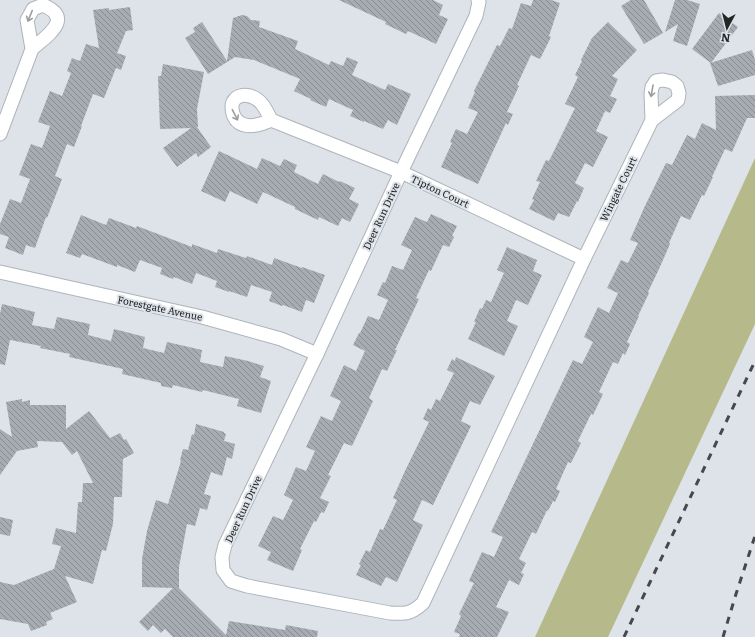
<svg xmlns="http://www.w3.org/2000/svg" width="755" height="637" viewBox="0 0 755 637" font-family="Literata,serif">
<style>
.grass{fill:#b6b989}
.building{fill:url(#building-back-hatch)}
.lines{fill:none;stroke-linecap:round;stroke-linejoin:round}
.minor-casing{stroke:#aeb4b9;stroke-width:15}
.minor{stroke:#fff;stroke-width:13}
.rail{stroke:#46494c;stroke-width:3;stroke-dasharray:7 7;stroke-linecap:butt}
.oneway{stroke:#9c9d9e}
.labels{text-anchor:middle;stroke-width:4;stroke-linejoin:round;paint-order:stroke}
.street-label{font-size:10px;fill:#232527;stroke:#dde3e9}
</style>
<defs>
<pattern id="building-back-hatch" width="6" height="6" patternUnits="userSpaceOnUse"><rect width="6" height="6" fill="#a7acb2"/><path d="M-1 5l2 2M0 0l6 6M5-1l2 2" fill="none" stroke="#888c91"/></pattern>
</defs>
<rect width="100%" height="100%" fill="#dde3e9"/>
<path class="grass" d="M755 158V324L608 637H535Z"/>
<g class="building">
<path d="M339 0H433L443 5 439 15 448 19 436 44 408 31 406 34 385 24 386 22Z"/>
<path d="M533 0H551L560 3 549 36 551 37 540 59 531 55 517 85 519 86 507 112 513 114 508 125 506 123 478 184 441 167 452 143 450 142 456 129 467 134 478 112 468 108 475 92 474 91 497 45 500 46 509 28 512 29 521 3 531 6Z"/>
<path d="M631 0H644L663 33 644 44 621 6Z"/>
<path d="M675 0H687L700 4 687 46 673 41 678 24 665 32Z"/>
<path d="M130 7 133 30 126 31 117 53 126 56 121 70 116 68 104 98 93 94 81 126H82L74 147 67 144 55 176 62 179 47 218 46 217 35 248 26 245 23 255 5 248 9 237 0 234V224L10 199 21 203 30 179 19 175 31 144 42 148 50 126 38 122 50 91 62 96 71 73 67 71 72 58 80 61 86 44 99 48 93 10 109 8V10Z"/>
<path d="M719 13 738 27 711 63 692 49Z"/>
<path d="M242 15 247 16 251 20 260 21 259 27 298 41 295 49 329 65 331 61 343 66 347 57 358 62 352 75 385 90 388 84 411 94 397 125 388 120 383 129 364 121V122L350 116 353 110 329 99 326 107 310 100 311 99 294 91 300 79 254 60 235 57 208 74 185 38 195 32 193 28 202 22 227 61 233 18Z"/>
<path d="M608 22 637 50 612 76 618 79 610 96 617 99 610 113 605 111 596 131 608 137 593 167 585 163 575 183 584 188 578 202 577 201 569 217 558 213 554 221 529 209 534 200 532 199 540 182 536 181 546 160 549 161 575 108 565 104 578 77 575 75 582 61 581 60 592 38Z"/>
<path d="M752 50 755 60V75L718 86 710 63Z"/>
<path d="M163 64 204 72 197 109 198 127H197L211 147 198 157 196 153 177 167 163 148 191 128 160 129 158 76H161Z"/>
<path d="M755 95V118H747L732 152 725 149 712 177H713L704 196 702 195 690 220 681 216 669 243 670 244 659 269 648 292 649 293 638 316H639L627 342 630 344 625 355 623 353 618 364 613 362 599 392 603 394 593 415 591 414 578 441 581 443 571 463 568 462 556 489 560 491 555 502 553 501 548 511 547 510 536 534 532 532 519 559 526 563 521 573 524 574 519 585 509 580 496 607 509 612 497 637H459L460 634 454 632 461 616 459 614 474 583 469 581 476 565 482 552 494 557 503 537 491 532 573 360 582 364 593 342 584 337 598 307 609 313 618 293 607 288 621 260 628 263 638 243 630 240 644 208 666 163 672 165 687 135 695 139 702 123 716 130 715 96Z"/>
<path d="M219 151 257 169 262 158 280 166 284 159 297 165 294 172 318 184 323 174 339 182 340 181 355 188 349 199 359 204 350 222 342 218 338 226 319 217 318 220 295 209V207L263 192 257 204 230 191 225 202 201 191Z"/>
<path d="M431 214 457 226 452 236 454 237 449 247 443 245 431 271 429 270 416 298 419 299 395 350H397L387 371 382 369 369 398 373 401 352 446 344 443 328 475 331 476 320 498 329 502 324 513 321 512 316 522 314 521 300 549 302 550 293 571 267 560 271 552 258 546 273 516 283 520 293 500 284 495 296 467 306 471 315 451 306 447 321 416 332 421 341 401 330 396 344 365 356 371 365 351 353 345 359 333H360L368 316 379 320 388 300 377 295 383 282 385 283 392 266 403 270 412 250 401 245 415 217 427 222Z"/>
<path d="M81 215 106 225 109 218 136 228 137 226 192 247V244L217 253 218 249 246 258 247 256 272 265 274 258 302 268V267L325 275 314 303 306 300 302 312 283 305 282 306 269 301 272 292 251 285 247 297 229 291V292L215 287 217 281 196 273 192 284 174 277 173 279 160 274 162 268 140 260 135 272 117 265V267L82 254 80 258 66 253Z"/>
<path d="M507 247 537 260 533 271 542 275 528 305 516 300 507 321 518 326 504 356 468 339 476 322H474L480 308 482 309 486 300 491 302 504 273 497 270Z"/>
<path d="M2 304 35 312 32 325 54 329 57 317 90 324 88 335 111 341 114 329 145 337 143 348 164 353 167 342 202 350 200 362 223 367 225 356 248 361 264 366 260 377 271 381 261 413 237 406 239 399 203 390 202 392 173 385 172 388 161 386V383L122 374 123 369 69 357 70 354 40 348 41 346 10 340 5 365 0 364V314Z"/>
<path d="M456 357 495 376 480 405 470 401 461 421 471 426 433 505 422 500 413 520 423 525 397 582 386 577 381 586 356 575 361 565 359 564 366 550 370 552 380 529 383 530 397 500 393 498 405 471 429 422 423 419 428 408 431 410 436 399 440 401 454 373 447 370 452 359 455 361Z"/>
<path d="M22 399V402L30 400V405H66V429L89 411 110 438 120 433 124 440 126 439 134 453 123 459 122 497H114L113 524 106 551 102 550 93 584 65 576 77 602 50 613 53 619 46 622 47 625 31 631 28 624 0 619V582L14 585 54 569 61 546 52 544 56 528 76 533 78 502H82L83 483H93L77 451 72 455 62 442 37 441 38 447 17 451 0 475V429L12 437 6 402Z"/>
<path d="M196 424 224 432V433L226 434 224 441 235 444 232 459 227 457 222 476 211 472 204 494 211 496 207 510 200 508 195 526 187 524 179 567V588L226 635 229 621 285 630 286 625 318 631 317 637H173L165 629 161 633 153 625 148 631 139 622 173 588 142 587V559L147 531 156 500 168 504 181 461 180 460 183 449 188 450 192 434 194 435Z"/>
<path d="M0 517 13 520 10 536 0 534Z"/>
</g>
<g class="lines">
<g class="minor-casing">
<g id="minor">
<path d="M478 0 479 2 476 16 401 172 317 354 225 545 222 557 223 570 231 581 247 586 390 613C406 614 411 614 423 603L584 259 652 120 678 100 679 93 677 86 672 82 663 80 656 81 652 87 651 94 652 120"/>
<path d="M271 120C259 126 239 131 233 114 232 110 231 106 233 102 239 91 255 95 262 104 266 109 268 114 271 120L401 172 584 259"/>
<path d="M0 134 32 49 27 20 33 9 43 5C75 19 46 36 32 49"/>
<path d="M0 272 202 317 281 339 317 354"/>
</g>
</g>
<use href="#minor" class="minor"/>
<g class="rail">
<path d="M624 637 755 361"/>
<path d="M723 637 736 594 755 536"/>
</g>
</g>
<defs><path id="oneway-shaft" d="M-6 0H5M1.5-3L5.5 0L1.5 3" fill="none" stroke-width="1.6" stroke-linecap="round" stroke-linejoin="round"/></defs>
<g class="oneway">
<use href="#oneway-shaft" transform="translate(30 16) rotate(112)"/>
<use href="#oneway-shaft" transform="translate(652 91) rotate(100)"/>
<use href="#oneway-shaft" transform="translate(235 115) rotate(63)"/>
</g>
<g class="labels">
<g class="street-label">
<text transform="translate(618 189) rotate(-64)" y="4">Wingate Court</text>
<text transform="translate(440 191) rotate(25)" y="4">Tipton Court</text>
<text transform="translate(381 216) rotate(-65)" y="4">Deer Run Drive</text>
<text transform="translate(160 308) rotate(12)" y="4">Forestgate Avenue</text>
<text transform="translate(243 509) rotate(-65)" y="4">Deer Run Drive</text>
</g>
</g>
<g transform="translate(727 28) rotate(187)" stroke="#dde3e9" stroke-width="3" paint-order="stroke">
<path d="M0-3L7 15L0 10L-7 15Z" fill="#232527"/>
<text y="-6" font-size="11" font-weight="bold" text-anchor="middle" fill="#232527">N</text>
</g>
</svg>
